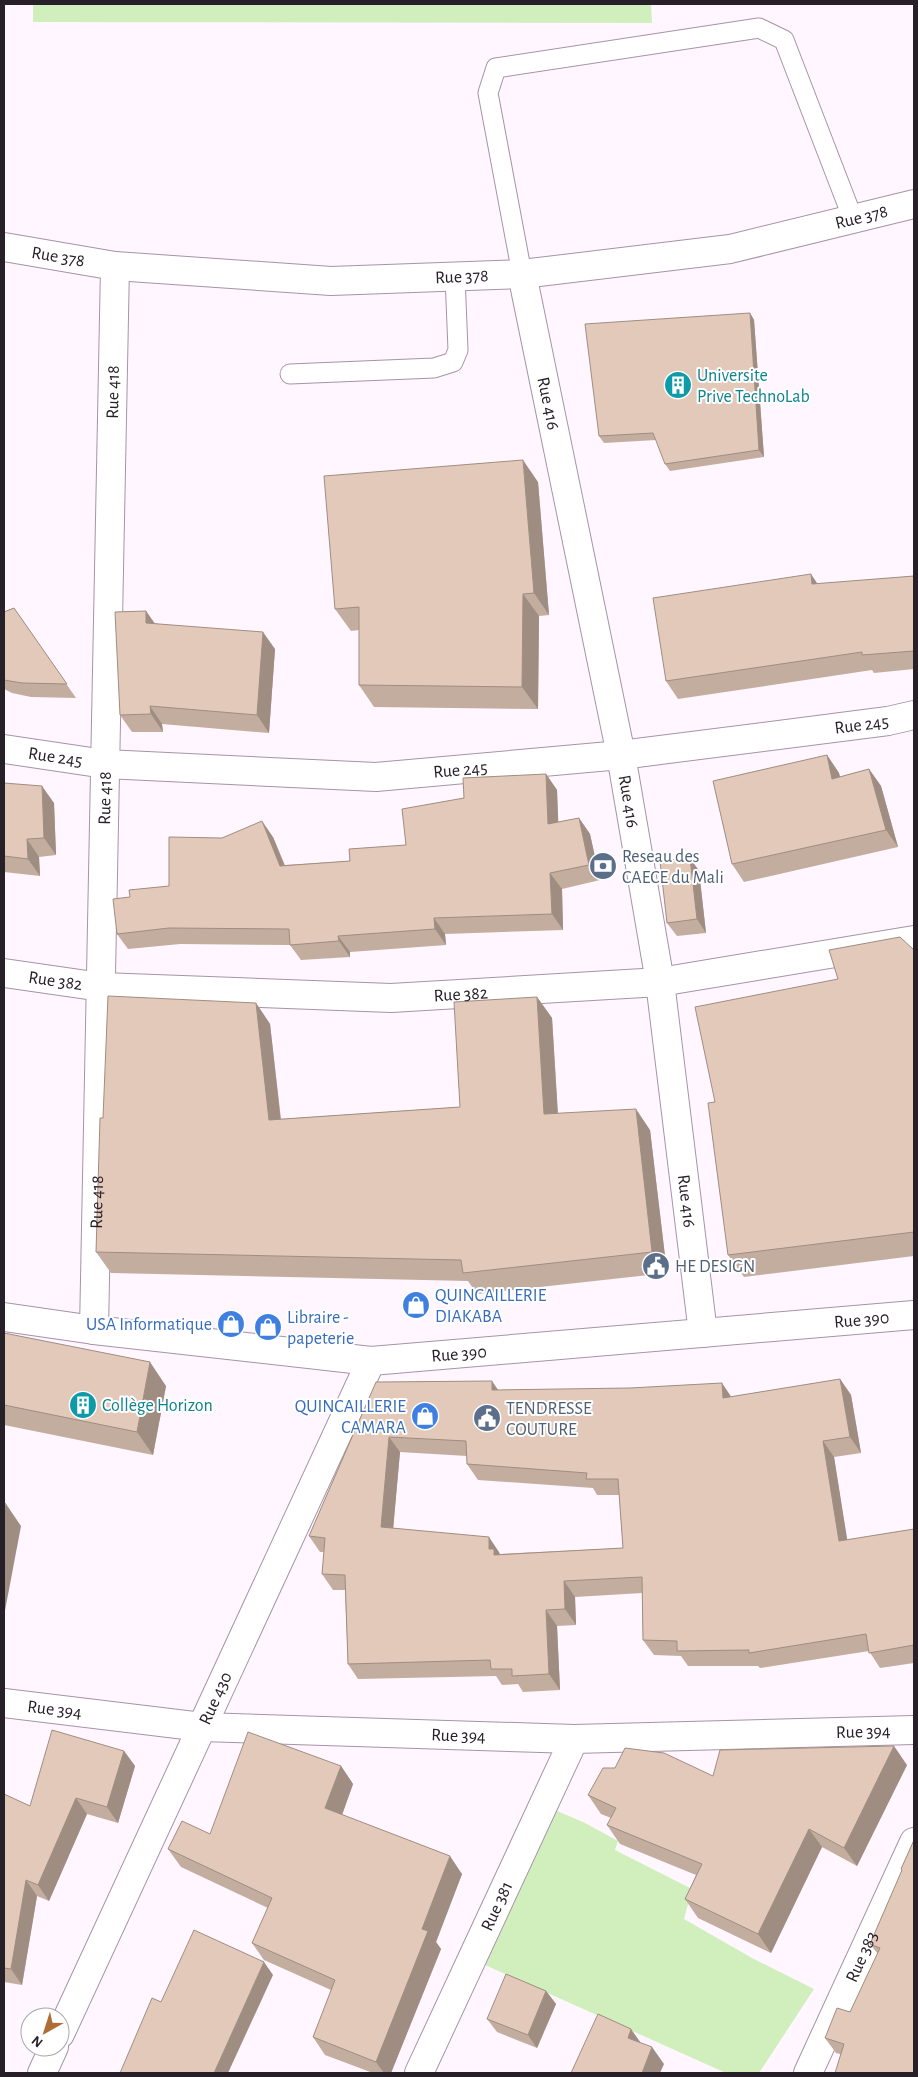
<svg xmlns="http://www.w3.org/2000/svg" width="918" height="2077" viewBox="0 0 918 2077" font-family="'Alegreya Sans',sans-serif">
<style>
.green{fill:#d0efbc}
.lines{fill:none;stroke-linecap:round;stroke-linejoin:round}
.lane-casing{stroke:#a693a7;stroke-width:21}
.street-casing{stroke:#a693a7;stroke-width:30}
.secondary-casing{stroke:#a693a7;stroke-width:30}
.lane{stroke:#fff;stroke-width:19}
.street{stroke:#fff;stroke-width:28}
.secondary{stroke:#fff;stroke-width:28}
.wall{fill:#c3ad9f;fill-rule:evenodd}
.shaded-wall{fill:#9f8d82}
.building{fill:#e3c9b9;stroke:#9f8d82;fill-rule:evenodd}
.labels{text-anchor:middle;stroke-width:4;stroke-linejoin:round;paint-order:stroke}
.street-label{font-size:18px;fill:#282028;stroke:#fff}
.culture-label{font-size:18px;fill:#0d838f;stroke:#fff;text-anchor:start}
.service-label{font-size:18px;fill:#4e5e75;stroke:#fff;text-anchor:start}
.shop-label{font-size:18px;fill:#366cbe;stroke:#fff;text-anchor:start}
</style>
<rect width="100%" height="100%" fill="#fff6ff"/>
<g class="green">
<path d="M33 4H651L652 23 33 22Z"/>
<path d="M555 1810 585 1823 618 1841 615 1850 692 1889 684 1919 752 1958 814 1989 759 2073H726L485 1965Z"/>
</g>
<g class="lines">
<g class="lane-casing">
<g id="lane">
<path d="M522 274 488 93 496 68 759 28 784 40 853 219"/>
<path d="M290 374 434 368 453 362 458 350 455 276"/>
</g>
</g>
<g class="street-casing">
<g id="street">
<path id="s1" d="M4 247 115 266 331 281 522 274 730 249 914 204"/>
<path id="s2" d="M522 274 621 755 660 982 703 1333"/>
<path id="s3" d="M4 749 105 764 376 777 621 755 888 721 914 715"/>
<path id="s4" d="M4 973 101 987 391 998 660 982 914 940"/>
<path id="s5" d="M94 1330 115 266"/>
<path id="s6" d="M4 1703 202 1727 574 1739 914 1730"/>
<path id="s7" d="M60 2034 371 1361"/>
<path d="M42 2073 54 2047"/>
<path id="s8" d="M419 2073 574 1739"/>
<path id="s9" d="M808 2073 914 1842"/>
</g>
</g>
<g class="secondary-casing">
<g id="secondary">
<path id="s10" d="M4 1317 94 1330 371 1361 914 1315"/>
</g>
</g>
<use href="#lane" class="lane"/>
<use href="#street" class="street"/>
<use href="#secondary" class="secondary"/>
</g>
<g class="wall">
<path d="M750 313 754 320 764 457 670 471 665 464 656 440 604 443 599 436Z"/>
<path d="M538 482 549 615 539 616 538 709 374 707 359 685V630L351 631 335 609Z"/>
<path d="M914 576V669L874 673 872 670 678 699 666 681 817 584Z"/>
<path d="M14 608 76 698 31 697 12 693 4 689V612Z"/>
<path d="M146 611 154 623 275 649 269 733 162 724 163 732H132L120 715Z"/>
<path d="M827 755 839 773 840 777 869 769 881 786 898 847 744 882 732 864Z"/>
<path d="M546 774 557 790 558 822 579 818 590 834 600 880 562 889 563 930 445 934 446 945 350 952V957L301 960 290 945 180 944 128 949 117 934 130 897 169 886 222 838 273 837 285 865 350 861 406 845 464 798Z"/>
<path d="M4 783 54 803 56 855 39 857 40 876 4 872Z"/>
<path d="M690 858 699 871 706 933 677 936 667 923Z"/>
<path d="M914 950V1256L744 1277 728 1255 715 1102 838 979Z"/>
<path d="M537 997 552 1018 558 1113 650 1130 667 1273 477 1294 468 1281 111 1273 96 1252 103 1118 256 1003 270 1024 281 1119 460 1107Z"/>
<path d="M4 1333 166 1386 153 1455 4 1425Z"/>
<path d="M840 1379 851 1395 861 1453 834 1457 847 1540 914 1529V1663L880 1668 869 1651 760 1668 758 1666H688L681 1656 654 1655 643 1640 642 1593 575 1597 576 1625 557 1626 560 1690 523 1692 518 1684 502 1685 496 1676 358 1679 348 1664 345 1590H333L322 1574 324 1552H320L309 1536 376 1382 498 1390 731 1397ZM400 1452 467 1456V1464L478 1480 593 1488 597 1495H619L623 1548 500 1554 499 1552 393 1528Z"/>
<path d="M124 1751 135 1766 118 1823 87 1814 49 1901 37 1896 22 1985 4 1982V1794L30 1806Z"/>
<path d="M907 1765 857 1866 822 1847 771 1953 698 1918 685 1899 696 1875 620 1844 607 1825 611 1818 601 1814 588 1795 713 1776Z"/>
<path d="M341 1766 353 1784 342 1815 462 1874 436 1942 441 1949 391 2073H373L325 2055 313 2037 331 1990 264 1960 252 1943 268 1908 181 1867 168 1849 210 1834Z"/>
<path d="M914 1840V2073L836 2053 825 2038 850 2012 878 1954 870 1944 902 1871 901 1869Z"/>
<path d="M546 1991 556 2004 537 2048 497 2032 487 2019Z"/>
</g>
<g class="shaded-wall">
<path d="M750 313 754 320 764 457 759 450Z"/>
<path d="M523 460 538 482 549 615 534 593Z"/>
<path d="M811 574 823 592 812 584Z"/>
<path d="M523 594 539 616 538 709 522 687Z"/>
<path d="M146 611 158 628 146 623Z"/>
<path d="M263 632 275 649 269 733 257 715Z"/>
<path d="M150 706 162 724 163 732 151 714Z"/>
<path d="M827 755 839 773 844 797 832 779Z"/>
<path d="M869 769 881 786 898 847 886 830Z"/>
<path d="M546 774 557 790 559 840 548 824Z"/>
<path d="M42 786 54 803 56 855 44 838Z"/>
<path d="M579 818 590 834 600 880 589 865Z"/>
<path d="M262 821 273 837 291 882 280 866Z"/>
<path d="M27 839 39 857 40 876 28 859Z"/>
<path d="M690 858 699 871 706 933 697 919Z"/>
<path d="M550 873 562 889 563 930 552 914Z"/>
<path d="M434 918 445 934 446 945 435 929Z"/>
<path d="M338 936 350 952V957L339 941Z"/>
<path d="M537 997 552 1018 559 1135 544 1114Z"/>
<path d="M256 1003 270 1024 283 1141 269 1120Z"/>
<path d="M636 1109 650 1130 667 1273 652 1252Z"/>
<path d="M150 1362 166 1386 153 1455 137 1432Z"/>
<path d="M840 1379 851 1395 861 1453 850 1437Z"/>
<path d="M492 1381 503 1397 492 1390Z"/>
<path d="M722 1383 732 1398H723Z"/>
<path d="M389 1437 400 1452 392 1542 381 1527Z"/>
<path d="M823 1441 834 1457 850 1557 839 1541Z"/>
<path d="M6 1504 21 1526 4 1616V1515Z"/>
<path d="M489 1537 499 1552 500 1557 504 1570 489 1549Z"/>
<path d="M564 1581 575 1597 576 1625 565 1609Z"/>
<path d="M546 1610 557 1626 560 1690 549 1674Z"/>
<path d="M894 1746 907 1765 857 1866 844 1848Z"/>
<path d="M124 1751 135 1766 118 1823 107 1807Z"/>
<path d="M341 1766 353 1784 338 1826 325 1808Z"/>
<path d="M76 1798 87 1814 49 1901 38 1885Z"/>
<path d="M809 1829 822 1847 771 1953 758 1934Z"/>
<path d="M450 1856 462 1874 436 1942 441 1949 391 2073H384L376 2062 422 1929Z"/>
<path d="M26 1880 37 1896 22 1985 11 1969Z"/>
<path d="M264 1962 273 1975 228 2073H214Z"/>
<path d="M546 1991 556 2004 537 2048 528 2035Z"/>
<path d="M631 2029 643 2046 628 2038Z"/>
<path d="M652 2047 664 2064 660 2073H642Z"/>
</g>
<g class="building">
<path d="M750 313 759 450 665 464 653 433 599 436 585 324Z"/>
<path d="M523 460 534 593 523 594 522 687 359 685V607L335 609 324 476Z"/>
<path d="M811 574 812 584 914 576V651L862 655V652L666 681 653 598Z"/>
<path d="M14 608 67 684 22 683 4 680V612Z"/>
<path d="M146 611V623L263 632 257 715 150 706 151 714 120 715 115 612Z"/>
<path d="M827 755 832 779 869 769 886 830 732 864 713 781Z"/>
<path d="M546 774 548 824 579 818 589 865 550 873 552 914 434 918 435 929 338 936 339 941 290 945 289 929 169 928 117 934 113 899 130 897 129 890 169 886V837L222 838 262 821 280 866 350 861 349 849 406 845 402 809 464 798 463 778Z"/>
<path d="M4 783 42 786 44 838 27 839 28 859 4 856Z"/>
<path d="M690 858 697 919 667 923 660 861Z"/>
<path d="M900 937 914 950V1232L728 1255 708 1103 715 1102 695 1007 838 979 829 950Z"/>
<path d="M108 996 256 1003 269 1120 460 1107 454 1002 537 997 544 1114 636 1109 652 1252 463 1273 461 1260 96 1252 100 1118H103Z"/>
<path d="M4 1333 150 1362 137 1432 4 1405Z"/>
<path d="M840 1379 850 1437 823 1441 839 1541 914 1529V1645L869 1653 866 1634 749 1653V1650L677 1651V1641L643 1640 642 1577 564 1581 565 1609 546 1610 549 1674 512 1676V1669H491L490 1660 348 1664 345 1575 322 1574 325 1538 309 1536 376 1382 492 1381V1390L630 1388 722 1383 723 1398ZM389 1437 466 1441 467 1464 587 1473 586 1479H618L623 1548 494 1555V1549H489V1537L381 1527Z"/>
<path d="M4 1503 6 1504 4 1515Z"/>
<path d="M52 1730 124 1751 107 1807 76 1798 38 1885 26 1880 11 1969 4 1968V1794L30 1806Z"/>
<path d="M248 1732 341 1766 325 1808 450 1856 422 1929 428 1931 376 2062 313 2037 335 1980 252 1943 272 1898 168 1849 182 1821 210 1834Z"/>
<path d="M894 1746 844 1848 809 1829 758 1934 685 1899 702 1864 607 1825 616 1808 588 1795 603 1768H615L625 1748 664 1753 713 1776 720 1750Z"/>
<path d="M914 1840V2073H835L844 2044 825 2038 837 2008 850 2012 880 1948 870 1944 902 1870 901 1869Z"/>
<path d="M194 1930 264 1962 214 2073H215H120L152 1998 161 2002Z"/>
<path d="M506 1974 546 1991 528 2035 487 2019Z"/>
<path d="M598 2014 631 2029 628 2038 652 2047 642 2073H571Z"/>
</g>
<defs>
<g id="building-disc" transform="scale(1.4375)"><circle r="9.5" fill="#0f9aa8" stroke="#fff"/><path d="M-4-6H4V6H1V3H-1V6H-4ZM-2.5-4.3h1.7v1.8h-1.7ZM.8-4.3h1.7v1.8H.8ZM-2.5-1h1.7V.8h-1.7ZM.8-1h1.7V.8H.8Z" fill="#fff"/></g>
<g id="bank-disc" transform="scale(1.4375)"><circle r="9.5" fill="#5c6f8a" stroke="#fff"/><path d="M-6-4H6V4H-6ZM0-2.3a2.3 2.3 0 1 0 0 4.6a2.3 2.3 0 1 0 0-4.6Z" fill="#fff"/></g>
<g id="civic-disc" transform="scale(1.4375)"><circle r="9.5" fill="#5c6f8a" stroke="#fff"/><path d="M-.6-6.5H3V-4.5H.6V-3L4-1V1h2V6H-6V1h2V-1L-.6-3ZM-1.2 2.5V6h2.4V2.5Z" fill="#fff"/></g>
<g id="shop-disc" transform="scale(1.4375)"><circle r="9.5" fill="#3f7fe0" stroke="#fff"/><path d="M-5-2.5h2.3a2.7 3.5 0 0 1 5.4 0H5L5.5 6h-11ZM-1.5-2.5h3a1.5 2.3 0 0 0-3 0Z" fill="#fff"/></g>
</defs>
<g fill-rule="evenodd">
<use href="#building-disc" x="678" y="385"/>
<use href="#bank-disc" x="603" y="866"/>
<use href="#civic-disc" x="656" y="1266"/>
<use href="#shop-disc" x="416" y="1305"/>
<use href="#shop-disc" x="231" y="1324"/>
<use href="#shop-disc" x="268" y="1327"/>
<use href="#building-disc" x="83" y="1405"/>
<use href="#shop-disc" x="425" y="1416"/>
<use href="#civic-disc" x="487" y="1418"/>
</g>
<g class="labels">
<g class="street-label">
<text dy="6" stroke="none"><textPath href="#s1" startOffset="865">Rue 378</textPath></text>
<text dy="6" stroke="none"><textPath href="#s1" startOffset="55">Rue 378</textPath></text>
<text dy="6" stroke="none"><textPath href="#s1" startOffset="460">Rue 378</textPath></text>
<text dy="6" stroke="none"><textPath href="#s5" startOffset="938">Rue 418</textPath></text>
<text dy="6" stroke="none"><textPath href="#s2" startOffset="132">Rue 416</textPath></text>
<text dy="6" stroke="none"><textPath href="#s3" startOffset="862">Rue 245</textPath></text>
<text dy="6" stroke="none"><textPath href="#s3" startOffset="52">Rue 245</textPath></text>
<text dy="6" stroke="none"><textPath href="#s3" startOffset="458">Rue 245</textPath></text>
<text dy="6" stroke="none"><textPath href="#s5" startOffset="532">Rue 418</textPath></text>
<text dy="6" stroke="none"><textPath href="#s2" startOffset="538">Rue 416</textPath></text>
<text dy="6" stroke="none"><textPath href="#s4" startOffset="52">Rue 382</textPath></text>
<text dy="6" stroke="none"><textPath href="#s4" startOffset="458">Rue 382</textPath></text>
<text dy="6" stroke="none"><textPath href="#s2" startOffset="942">Rue 416</textPath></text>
<text dy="6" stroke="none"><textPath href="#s5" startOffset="128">Rue 418</textPath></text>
<text dy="6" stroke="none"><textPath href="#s10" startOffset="862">Rue 390</textPath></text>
<text dy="6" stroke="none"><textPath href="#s10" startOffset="458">Rue 390</textPath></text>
<text dy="6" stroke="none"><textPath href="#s7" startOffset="370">Rue 430</textPath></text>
<text dy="6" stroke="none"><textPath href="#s6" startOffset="51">Rue 394</textPath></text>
<text dy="6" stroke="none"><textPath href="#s6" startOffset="861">Rue 394</textPath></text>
<text dy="6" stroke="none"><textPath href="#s6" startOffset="456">Rue 394</textPath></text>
<text dy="6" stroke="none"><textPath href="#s8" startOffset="184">Rue 381</textPath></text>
<text dy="6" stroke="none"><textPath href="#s9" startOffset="128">Rue 383</textPath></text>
</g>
<g class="culture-label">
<text x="697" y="381">Universite<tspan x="697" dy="21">Prive TechnoLab</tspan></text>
<text x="102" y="1411">Collège Horizon</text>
</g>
<g class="service-label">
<text x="622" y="862">Reseau des<tspan x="622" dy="21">CAECE du Mali</tspan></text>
<text x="675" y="1272">HE DESIGN</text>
<text x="506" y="1414">TENDRESSE<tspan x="506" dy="21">COUTURE</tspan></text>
</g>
<g class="shop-label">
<text x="435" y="1301">QUINCAILLERIE<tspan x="435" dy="21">DIAKABA</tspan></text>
<text x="287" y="1323">Libraire -<tspan x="287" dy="21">papeterie</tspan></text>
<text x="212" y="1330" text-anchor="end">USA Informatique</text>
<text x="406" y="1412" text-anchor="end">QUINCAILLERIE<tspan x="406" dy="21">CAMARA</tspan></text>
</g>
</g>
<rect width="918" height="2077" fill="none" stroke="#282028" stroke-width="10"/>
<g transform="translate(45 2032) rotate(219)"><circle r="24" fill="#ffffff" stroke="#a9a6a9"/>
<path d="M0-4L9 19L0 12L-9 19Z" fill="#ae6d36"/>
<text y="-8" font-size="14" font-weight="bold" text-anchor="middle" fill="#282028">N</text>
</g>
</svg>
